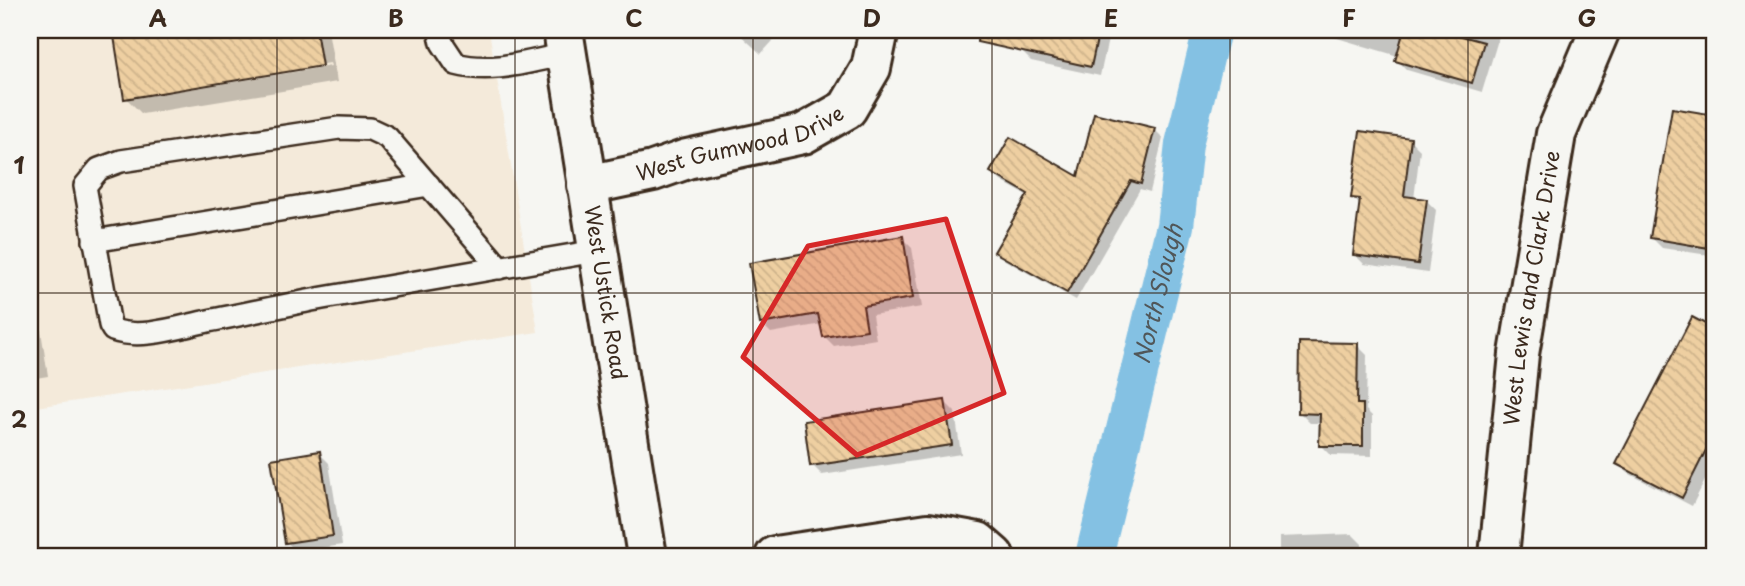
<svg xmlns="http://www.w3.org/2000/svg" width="1745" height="586" viewBox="0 0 1745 586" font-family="'Playpen Sans',sans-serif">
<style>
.built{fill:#f4eada}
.shadow{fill:#0003;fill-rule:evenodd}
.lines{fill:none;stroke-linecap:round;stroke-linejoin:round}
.canal{stroke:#84c1e3;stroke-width:38}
.building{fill:url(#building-back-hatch);stroke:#3b2a1e;stroke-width:2}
.service-casing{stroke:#3b2a1e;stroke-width:26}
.minor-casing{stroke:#3b2a1e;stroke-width:44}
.secondary-casing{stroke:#3b2a1e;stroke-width:44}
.service{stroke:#f6f6f2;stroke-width:21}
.minor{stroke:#f6f6f2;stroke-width:38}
.secondary{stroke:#f6f6f2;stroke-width:38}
.marked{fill:#d62828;fill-opacity:0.2;stroke:#d62828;stroke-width:5;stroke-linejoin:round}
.grid{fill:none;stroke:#3b2a1e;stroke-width:2;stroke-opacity:0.55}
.labels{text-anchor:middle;stroke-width:5;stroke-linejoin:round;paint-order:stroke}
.street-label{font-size:21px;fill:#3b2a1e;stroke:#f6f6f2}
.water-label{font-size:23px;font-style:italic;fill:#515759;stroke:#f6f6f2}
.neatline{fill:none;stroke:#3b2a1e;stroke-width:2.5}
.grid-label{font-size:23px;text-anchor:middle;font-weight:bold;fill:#3b2a1e}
</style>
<defs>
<pattern id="building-back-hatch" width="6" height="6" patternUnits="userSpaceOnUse" patternTransform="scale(1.75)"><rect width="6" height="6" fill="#eecfa1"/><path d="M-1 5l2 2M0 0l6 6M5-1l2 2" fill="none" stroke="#cdb28a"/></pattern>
</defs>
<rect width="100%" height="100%" fill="#f6f6f2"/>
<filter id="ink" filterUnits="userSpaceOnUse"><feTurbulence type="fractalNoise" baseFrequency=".0143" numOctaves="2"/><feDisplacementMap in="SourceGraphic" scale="14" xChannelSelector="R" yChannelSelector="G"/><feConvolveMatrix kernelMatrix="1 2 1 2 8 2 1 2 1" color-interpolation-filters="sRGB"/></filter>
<g filter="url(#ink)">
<path class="built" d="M30 30H489L538 332 30 408Z"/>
<g class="shadow">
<path d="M114 30H328L337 82 142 114 126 98ZM330 63 331 66 136 98V95Z"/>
<path d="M735 30H783L761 54Z"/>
<path d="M1026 30H1110L1100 76 1031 61 1021 51Z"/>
<path d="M1310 30H1501L1482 92 1407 70 1397 60 1398 56Z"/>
<path d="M1673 110 1715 117V256L1662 248 1652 238Z"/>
<path d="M1095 115 1155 130 1163 138 1150 192 1140 189 1076 300 1005 260 996 252 1028 196 1001 181 992 172 1079 179Z"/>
<path d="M1410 140 1420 150 1414 199 1426 200 1436 210 1428 273 1364 264 1354 254 1361 206 1353 198Z"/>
<path d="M902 238 912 248 922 307 872 315 876 339 834 346 824 336 822 324 771 333 761 323Z"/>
<path d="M30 298 37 305 48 376 30 379Z"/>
<path d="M1693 319 1715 331V461L1692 506 1628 473 1618 463Z"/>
<path d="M1357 345 1367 355 1366 410 1372 416V456L1331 455 1321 445V423H1310L1300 413Z"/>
<path d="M945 402 955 412 961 454 822 475 812 465Z"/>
<path d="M319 453 329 463 342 545 296 552 287 542Z"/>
<path d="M1352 534 1362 544V556H1279V537Z"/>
</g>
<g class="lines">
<path class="canal" id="s1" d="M1094 556 1175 226 1184 144 1212 30"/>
</g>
<g class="building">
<path d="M113 30H316L322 66 124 99Z"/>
<path d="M978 30H1099L1091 67 977 42Z"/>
<path d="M1404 30H1460L1458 35 1484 42 1472 83 1395 61Z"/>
<path d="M1672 108 1715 115V212L1709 248 1650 238Z"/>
<path d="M1094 113 1155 128 1141 184 1131 181 1067 293 994 252 1028 194 990 172 1010 137 1078 176Z"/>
<path d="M1360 131 1411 138 1404 196 1427 199 1418 264 1353 255 1360 199 1351 198Z"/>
<path d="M903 236 913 298 863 306 867 330 823 337 818 314 760 324 749 263Z"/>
<path d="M1692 317 1715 329V432L1682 498 1616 464Z"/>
<path d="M1299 342 1358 343 1357 404H1363V446H1319L1320 414 1298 413Z"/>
<path d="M945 400 952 445 810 466 804 421Z"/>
<path d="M320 451 333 536 285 543 271 459Z"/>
</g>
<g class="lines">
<g class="service-casing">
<g id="service">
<path d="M439 30 442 43 456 64C493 74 530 61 567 54"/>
<path d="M94 241 429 185"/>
<path d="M500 268 387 137 370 129 339 128 121 161 99 169 85 186 110 325 113 330C141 340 179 327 208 321 246 314 284 305 323 298 414 282 505 267 596 251"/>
</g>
</g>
<g class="minor-casing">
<g id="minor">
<path id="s2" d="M587 185 653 171 687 159 803 134 847 109 871 68 879 30"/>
<path d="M775 556 928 533 978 542 994 556"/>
<path id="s3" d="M1499 556 1519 354 1556 134 1600 30"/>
</g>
</g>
<g class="secondary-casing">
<g id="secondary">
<path id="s4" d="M563 30 647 556"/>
</g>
</g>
<use href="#service" class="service"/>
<use href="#minor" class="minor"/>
<use href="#secondary" class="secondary"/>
</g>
</g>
<path class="marked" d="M946 219 1004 393 857 455 743 357 808 246Z"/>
<path class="grid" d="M277 30V556M515 30V556M753 30V556M992 30V556M1230 30V556M1468 30V556M30 293H1715"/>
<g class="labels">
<g class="street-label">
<text dy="7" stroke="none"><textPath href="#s2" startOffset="159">West Gumwood Drive</textPath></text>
<text dy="7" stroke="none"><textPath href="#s3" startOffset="270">West Lewis and Clark Drive</textPath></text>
<text dy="7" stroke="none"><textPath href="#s4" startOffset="266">West Ustick Road</textPath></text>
</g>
<g class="water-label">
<text dy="8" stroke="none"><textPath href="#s1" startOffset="270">North Slough</textPath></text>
</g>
</g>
<rect width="1745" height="586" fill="none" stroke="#f6f6f2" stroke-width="77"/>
<rect x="38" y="38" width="1668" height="510" class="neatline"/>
<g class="grid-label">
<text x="158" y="27">A</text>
<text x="396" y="27">B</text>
<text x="634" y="27">C</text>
<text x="872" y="27">D</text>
<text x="1111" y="27">E</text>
<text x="1349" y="27">F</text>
<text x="1587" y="27">G</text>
<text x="19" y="174">1</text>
<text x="19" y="428">2</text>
</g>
</svg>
